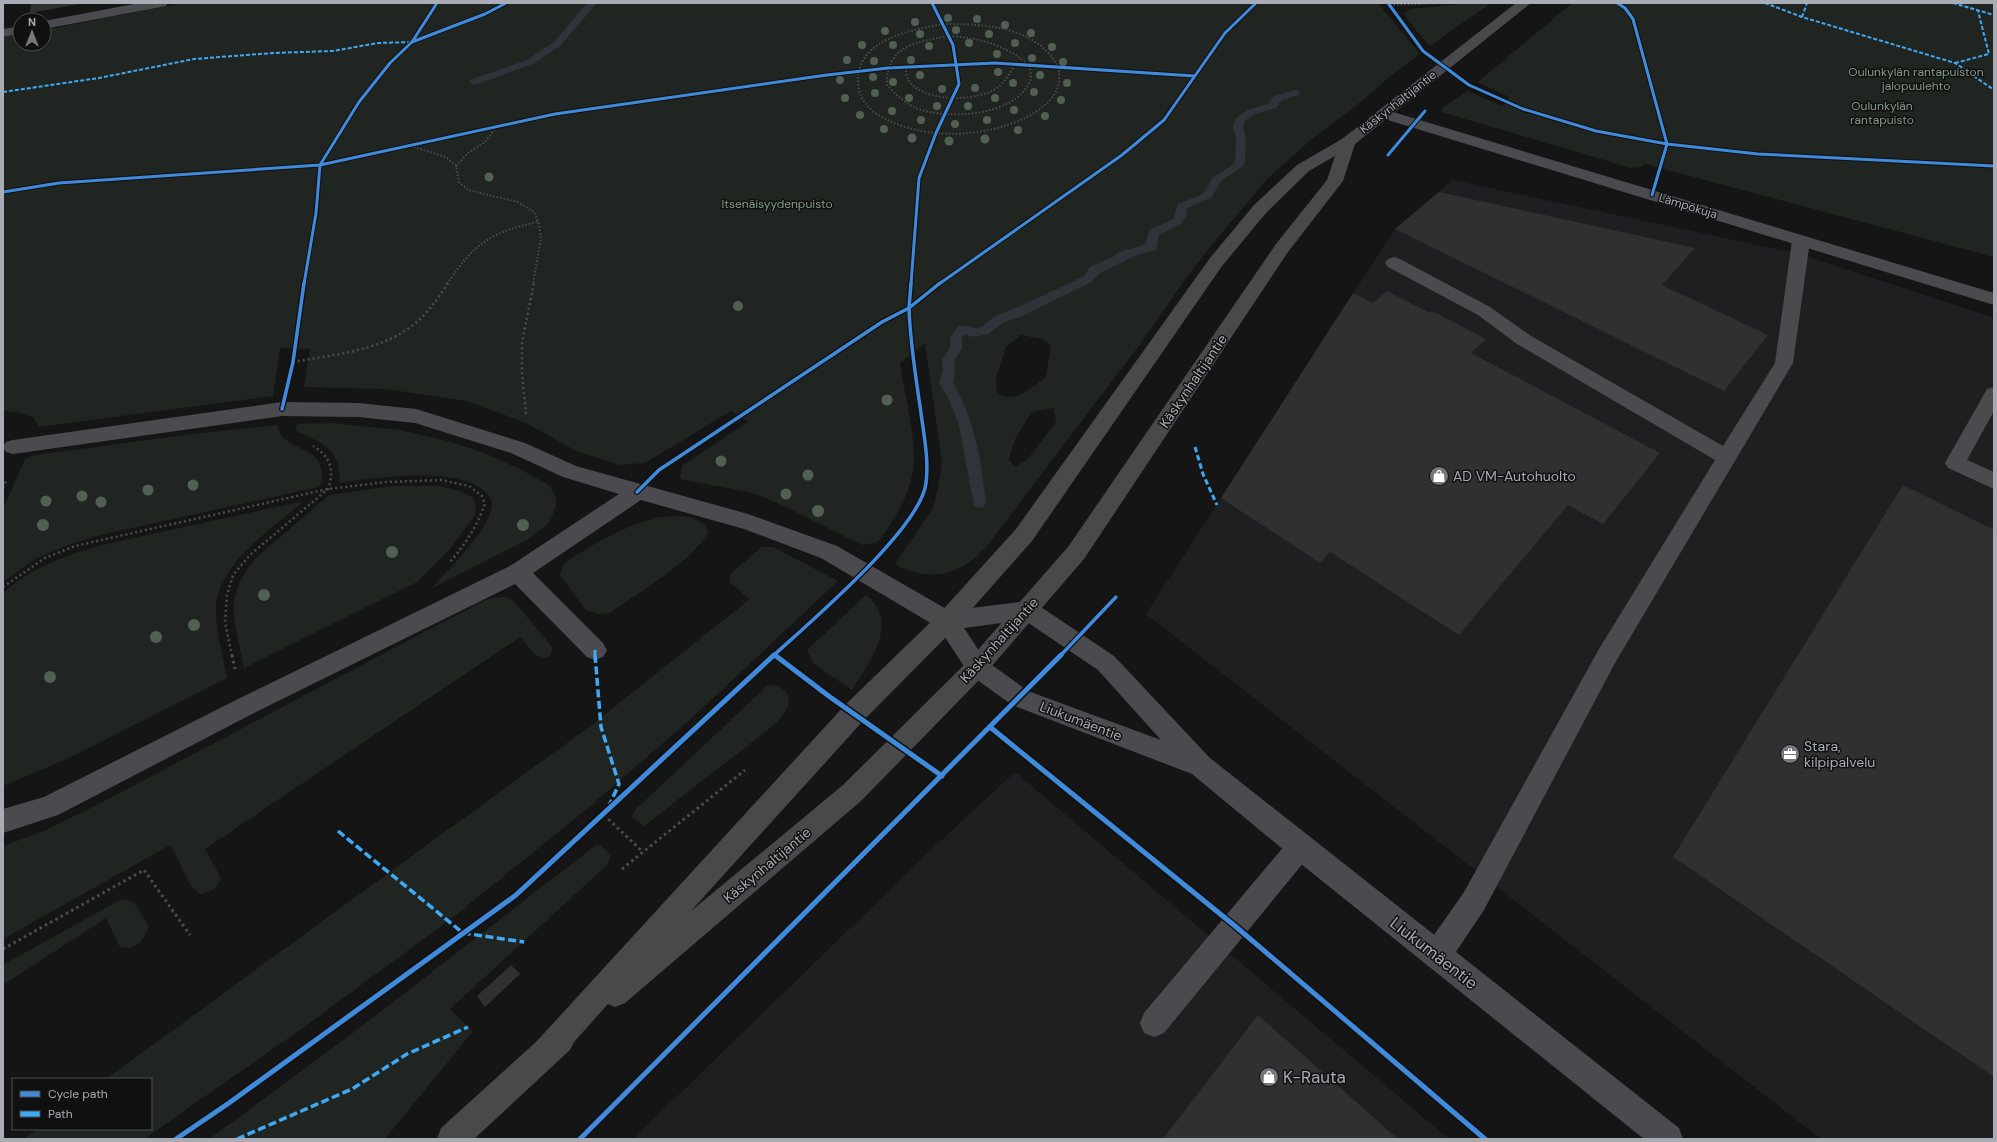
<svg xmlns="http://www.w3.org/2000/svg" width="1997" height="1142" viewBox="0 0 1997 1142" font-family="'DM Sans',sans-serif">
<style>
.built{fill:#1f1f21}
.green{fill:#202521;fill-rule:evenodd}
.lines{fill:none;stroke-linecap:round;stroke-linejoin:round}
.stream{fill:#2e343a;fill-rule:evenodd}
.building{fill:#303031}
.path-far2{stroke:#4c4d4f;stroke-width:2;stroke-dasharray:1.5 2;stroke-linecap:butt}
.path-far1{stroke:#4c4d4f;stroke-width:2.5;stroke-dasharray:2 3;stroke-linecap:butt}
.path{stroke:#4c4d4f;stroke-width:3;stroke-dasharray:2.5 3.5;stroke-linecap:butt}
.service{fill:#4b4b4f;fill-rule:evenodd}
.minor{fill:#4b4b4f;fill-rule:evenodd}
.secondary{fill:#49494c;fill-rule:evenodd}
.quiet-far2{stroke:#3fa9f5;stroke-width:2;stroke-dasharray:4 2;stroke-linecap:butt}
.quiet-far1{stroke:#3fa9f5;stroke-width:3;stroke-dasharray:5.5 3;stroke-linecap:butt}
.quiet{stroke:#3fa9f5;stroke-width:3.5;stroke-dasharray:8 3.5;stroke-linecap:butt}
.cycleway-far2-casing{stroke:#101011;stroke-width:5}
.cycleway-far1-casing{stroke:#101011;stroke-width:6}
.cycleway-casing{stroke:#101011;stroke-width:8}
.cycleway-far2{stroke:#408adc;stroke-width:3}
.cycleway-far1{stroke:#408adc;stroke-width:3.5}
.cycleway{stroke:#408adc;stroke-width:5}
.tree{fill:#516052}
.labels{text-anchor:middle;stroke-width:3;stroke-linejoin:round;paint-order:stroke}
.far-park-label{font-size:12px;fill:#829e84;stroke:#101011}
.far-street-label{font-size:12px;fill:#a9acb5;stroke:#101011}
.street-label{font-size:14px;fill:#a9acb5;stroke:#101011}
.poi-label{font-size:14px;fill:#a9acb5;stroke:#101011;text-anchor:start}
.near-street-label{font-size:17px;fill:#a9acb5;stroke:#101011}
.near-poi-label{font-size:17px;fill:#a9acb5;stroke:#101011;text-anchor:start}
</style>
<rect width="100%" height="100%" fill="#151516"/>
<g class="built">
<path d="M1452 180 1800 254 1994 318V1139H1821L1146 614 1395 229Z"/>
<path d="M1015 772 1449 1139H633L935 846Z"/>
</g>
<g class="green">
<path d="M182 3H1378L1420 54 1394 73 1368 96 1312 139 1268 178 1219 236 1189 274 1141 343 987 546C960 576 931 583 895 564L933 508 938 488 942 462 925 343 900 363C904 395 919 445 912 475 907 500 893 522 878 542L862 545 782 505 753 493 680 479 682 466 748 422 731 411 645 463 620 465 576 451 526 423 467 401 385 389 304 387 310 349 280 348 273 396 39 427 33 417 17 412 3 411V38L20 34V44H44V30ZM1021 335 1042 339 1051 345 1046 377C1031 389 1016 403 997 394L996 378 1006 347ZM1054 408 1056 422 1027 460 1016 467 1009 460C1012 441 1022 427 1032 412Z"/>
<path d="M1468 3H1491L1430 46 1409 22 1404 14 1405 12 1411 9Z"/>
<path d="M1572 3H1994V257L1645 164 1641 167 1631 168 1442 112V108L1468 91 1502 106 1509 97 1478 82Z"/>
<path d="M332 423 400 430 451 442 482 452 520 469 550 486 556 497V506L550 521 543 528 527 540 432 588C447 571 491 528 492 505 492 499 489 496 485 492 459 465 374 478 339 483 342 447 321 444 295 430L297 424Z"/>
<path d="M277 425C279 431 281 436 286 440 302 452 320 450 322 474 323 482 321 485 314 488L100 535 68 545 37 558 3 582V509L25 459 35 455 200 433Z"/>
<path d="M391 486H440L463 492 473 498 476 506 475 515 449 550 417 582 244 668C235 619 221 597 258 556L329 495Z"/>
<path d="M304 501C273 528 215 565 216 611 216 632 223 657 227 678L69 758 3 786V593C31 568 66 555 102 545Z"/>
<path d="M660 517C675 516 704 513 708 532 696 559 636 594 610 613L598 614 586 610 560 575 563 565C591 544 626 525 660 517Z"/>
<path d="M762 547H773L838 581 694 716 587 809 457 914 310 1023 144 1139H23L37 1129H151V1079H106L593 724 750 599 730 583V574Z"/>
<path d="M866 595C870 598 874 602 877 607 892 635 866 667 852 690L813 663 807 650Z"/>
<path d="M504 597 511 599 517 605 553 648 550 656C536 663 529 645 520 637L205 849 221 878C217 889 212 891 202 894 187 890 180 857 170 845L3 939V846L46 830 95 806 485 600 493 598Z"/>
<path d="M772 685C800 692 788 711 774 725L644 826 632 817 635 810 767 686Z"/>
<path d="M596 845 602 846 611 856 607 865 450 1009 473 1031 385 1139H209L357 1030Z"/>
<path d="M126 899 135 904 149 926C145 939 135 952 120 947L106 918 3 985V965L118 901Z"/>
</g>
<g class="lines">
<g class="stream">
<path d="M587 3H597L560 46 533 64 478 84 474 85 469 82 470 80 527 60 554 42Z"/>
<path d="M1295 90 1299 91 1300 93 1299 95 1282 100 1276 108 1256 114 1245 121 1243 127 1246 138 1245 162 1242 167 1221 181 1211 198 1187 208 1186 216 1181 224 1159 235 1156 250C1140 254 1135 255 1121 263 1108 270 1101 269 1092 282L1022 316 1003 323 988 334 973 337 965 334 962 338V349L954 360 955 371 953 383C975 420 981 460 986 502L984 506 979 508 974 506 959 425 948 397 939 383 943 371 942 360 950 348V338L958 326C965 324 972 329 978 328 985 326 990 319 996 316 1026 304 1055 290 1084 276L1090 267 1113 257 1119 252 1146 244 1149 230 1173 219 1178 204 1203 194 1213 177 1233 165 1235 162 1236 138 1233 127 1236 118 1248 110 1268 104 1274 96Z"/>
</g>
</g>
<g class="building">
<path d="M31 3H80V4L30 13Z"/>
<path d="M1439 192 1695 248 1662 285 1768 335 1724 391 1395 229Z"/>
<path d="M1387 291 1430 313 1432 311 1486 339 1471 353 1660 453 1603 524 1568 505 1459 635 1330 552 1320 563 1221 498 1353 293 1373 303Z"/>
<path d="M1903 485 1994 530V1077L1673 857Z"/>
<path d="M511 965 520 974 485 1007 477 996Z"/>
<path d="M1258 1015 1398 1139H1163Z"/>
</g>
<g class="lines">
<g class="path-far2">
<path d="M1390 5 1443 3"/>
<path d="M943 24C979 24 1025 25 1050 55 1057 63 1060 68 1059 79 1059 97 1041 110 1025 118 982 139 915 141 874 112 864 104 858 94 858 81 857 39 912 30 943 24Z"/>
<path d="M949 36C981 38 1006 45 1030 66 1030 71 1032 77 1030 81 1015 117 949 119 918 109 906 104 896 95 887 85 886 45 917 42 949 36Z"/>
<path d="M905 67C906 71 906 76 908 79 921 103 977 102 997 88 1005 82 1010 73 1015 64"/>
<path d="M407 145 446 157 456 166 459 182 468 190 518 202 534 212 539 224 541 238 533 284"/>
<path d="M456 166 468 153 485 142 497 126"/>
<path d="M447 284C474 244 490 232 538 222"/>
</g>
<g class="path-far1">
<path d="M293 362C333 355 379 351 412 326 427 314 438 299 448 283"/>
<path d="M526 414 522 373V342L534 283"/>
<path d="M3 488 6 481"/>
<path d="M3 587 45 558 75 546 328 489 386 482 441 480 469 486 482 496 485 504C477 526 465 545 449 563"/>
<path d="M232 656 225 622 227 595 233 575 250 555 328 489C335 470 330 456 313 446"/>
</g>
<g class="path">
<path d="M232 655 235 669"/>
<path d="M604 815 642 851"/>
<path d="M622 869 745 770"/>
<path d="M3 949 144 870 190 935"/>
</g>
<g class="service">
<path d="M1801 236 1807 237 1810 241 1793 363 1615 663 1484 910 1447 965 1437 969 1427 965 1423 955 1427 945 1464 892 1599 649 1715 460 1517 344 1478 315 1388 267 1385 263 1388 259 1394 257 1400 259 1490 307 1531 336 1723 446 1775 363 1792 241 1795 237Z"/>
<path d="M1994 387V411L1967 460 1994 472V489L1948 468 1945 463 1987 389Z"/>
<path d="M282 402 358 403 416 409 525 443 576 466 748 514 837 546 955 614 958 621 955 628 947 631 939 628 821 558 744 529 641 500 533 573 603 643 607 650 603 657 595 660 587 657 515 584 256 712 58 815 3 833V809L44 797 240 698 510 566 619 494 563 477 511 453 415 423 358 417 282 416 13 454 6 452 3 447 6 442 13 440Z"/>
<path d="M1300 834 1309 838 1313 847 1309 856 1164 1033 1154 1037 1144 1033 1140 1023 1144 1013 1291 838Z"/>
</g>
<g class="minor">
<path d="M139 3H168L166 6 161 7 44 29V21Z"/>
<path d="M20 26V34L3 37V29Z"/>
<path d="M1383 109 1994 293V305L1378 117 1375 114 1378 111Z"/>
<path d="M1027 601 1035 603 1114 656 1210 758 1679 1128 1683 1139H1644L1291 856 1192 774 1012 705 969 674 939 628 936 621 939 614 947 611ZM1024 620 1098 670 1161 740 1028 691 985 660 964 628Z"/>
</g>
<path class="secondary" d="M1516 3H1531L1355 144 1343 181 1288 252 1084 559 985 674 861 801 625 1003 615 1007 608 1004 574 1042 570 1050 474 1139H437L441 1128 536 1042 845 705 939 614 1016 529 1210 258 1254 205 1297 165 1342 139ZM1335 156 1327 180 1276 244 1068 547 969 660 843 785 691 911 863 721 955 628 1032 541 1222 266 1266 213 1309 171Z"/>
<g class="quiet-far2">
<path d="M1765 3 1802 17 1955 63 1994 90"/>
<path d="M1953 3 1994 15"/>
<path d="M1802 17 1807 3"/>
<path d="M1955 63 1989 54 1978 11"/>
<path d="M3 92 99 78 194 59 273 53 333 51 378 43 412 42"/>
</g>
<g class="quiet-far1">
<path d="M1195 447 1203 474 1217 505"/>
<path d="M595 650V656"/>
</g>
<g class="quiet">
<path d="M595 655 601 727 619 784 608 808"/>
<path d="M338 831 463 933 524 942"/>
<path d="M237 1139 352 1089 407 1054 468 1027"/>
</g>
<g class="cycleway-far2-casing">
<g id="cycleway-far2">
<path d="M1388 3 1423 51 1469 85 1523 109 1596 131 1667 144 1758 154 1994 166"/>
<path d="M1617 3 1625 8 1633 19 1667 144 1652 195"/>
<path d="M412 42 485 14 506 3"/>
<path d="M1388 155 1425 111"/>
<path d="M3 192 59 183 320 165 555 114 827 75 888 68 995 63 1194 76"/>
<path d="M304 284 316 213 320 165 359 102 390 63 412 42 437 3"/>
<path d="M911 284 919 178 936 133 959 84 953 45 932 3"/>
<path d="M939 284 1122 155 1164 120 1225 33 1256 3"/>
</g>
</g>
<g class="cycleway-far1-casing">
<g id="cycleway-far1">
<path d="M282 409 293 362 304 283"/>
<path d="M637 492 659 470 882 322 909 308 911 283"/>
<path d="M773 656C809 623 921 528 926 483 929 460 924 436 921 413 916 378 910 343 909 308L940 283"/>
<path d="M1060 656 1116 597"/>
</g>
</g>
<g class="cycleway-casing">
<g id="cycleway">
<path d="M776 656 830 697 942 776"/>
<path d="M990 727 1235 926 1485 1139"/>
<path d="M176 1139 229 1103 516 895 774 655"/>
<path d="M580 1139 1061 655"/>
</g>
</g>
<use href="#cycleway-far2" class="cycleway-far2"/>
<use href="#cycleway-far1" class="cycleway-far1"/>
<use href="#cycleway" class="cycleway"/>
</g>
<g class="tree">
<circle cx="948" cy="18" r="4"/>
<circle cx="977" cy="19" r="4"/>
<circle cx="915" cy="22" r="4"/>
<circle cx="1005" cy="25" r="4"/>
<circle cx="956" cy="30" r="4"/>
<circle cx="885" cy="31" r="4"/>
<circle cx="1031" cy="33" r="4"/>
<circle cx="920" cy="34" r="4"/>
<circle cx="989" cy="34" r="4"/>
<circle cx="969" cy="43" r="4"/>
<circle cx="1015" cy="43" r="4"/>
<circle cx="862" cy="45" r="4"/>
<circle cx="893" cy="45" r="4"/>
<circle cx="929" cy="46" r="4"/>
<circle cx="1052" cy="47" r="4"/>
<circle cx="997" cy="54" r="4"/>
<circle cx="1032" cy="58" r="4"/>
<circle cx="847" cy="60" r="4"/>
<circle cx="911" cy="60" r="4"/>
<circle cx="874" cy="61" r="4"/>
<circle cx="1063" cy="62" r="4"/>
<circle cx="998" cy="72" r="4"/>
<circle cx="920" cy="75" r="4"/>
<circle cx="1040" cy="75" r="4"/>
<circle cx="873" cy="77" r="4"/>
<circle cx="840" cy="80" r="4"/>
<circle cx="893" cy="82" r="4"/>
<circle cx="1013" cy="83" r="4"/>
<circle cx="1067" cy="83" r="4"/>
<circle cx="975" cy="88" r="4"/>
<circle cx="942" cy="89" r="4"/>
<circle cx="1034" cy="92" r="4"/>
<circle cx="875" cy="93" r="4"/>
<circle cx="845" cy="98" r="4"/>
<circle cx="909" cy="98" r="4"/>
<circle cx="995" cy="98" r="4"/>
<circle cx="1061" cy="100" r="4"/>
<circle cx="937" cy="106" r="4"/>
<circle cx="968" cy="106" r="4"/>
<circle cx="1014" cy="110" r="4"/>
<circle cx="892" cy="111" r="4"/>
<circle cx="860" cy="115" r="4"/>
<circle cx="1045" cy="116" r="4"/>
<circle cx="921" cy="120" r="4"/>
<circle cx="987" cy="120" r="4"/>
<circle cx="955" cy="124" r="4"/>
<circle cx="884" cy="129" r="4"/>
<circle cx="1018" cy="130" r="4"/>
<circle cx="912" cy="138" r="4.5"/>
<circle cx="985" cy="139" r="4.5"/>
<circle cx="949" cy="141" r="4.5"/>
<circle cx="489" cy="177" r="4.5"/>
<circle cx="738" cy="306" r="5"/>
<circle cx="887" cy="400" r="5.5"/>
<circle cx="721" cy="461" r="5.5"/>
<circle cx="808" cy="475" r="5.5"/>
<circle cx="193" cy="485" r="5.5"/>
<circle cx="148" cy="490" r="5.5"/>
<circle cx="786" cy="494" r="5.5"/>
<circle cx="82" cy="496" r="5.5"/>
<circle cx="46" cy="501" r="5.5"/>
<circle cx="101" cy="502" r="5.5"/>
<circle cx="818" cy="511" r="6"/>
<circle cx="43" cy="525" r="6"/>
<circle cx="523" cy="525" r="6"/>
<circle cx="392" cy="552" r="6"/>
<circle cx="264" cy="595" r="6"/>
<circle cx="194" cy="625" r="6"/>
<circle cx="156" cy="637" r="6"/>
<circle cx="50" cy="677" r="6"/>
</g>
<defs>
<g id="shop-disc" transform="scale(1)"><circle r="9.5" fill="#75777d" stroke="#101011"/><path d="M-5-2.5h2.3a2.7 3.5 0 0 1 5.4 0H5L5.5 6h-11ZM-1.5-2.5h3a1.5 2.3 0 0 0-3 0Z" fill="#fff"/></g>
<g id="office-disc" transform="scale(1)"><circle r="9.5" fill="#75777d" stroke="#101011"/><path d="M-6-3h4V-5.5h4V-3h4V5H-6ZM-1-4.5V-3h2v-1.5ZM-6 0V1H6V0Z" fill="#fff"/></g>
</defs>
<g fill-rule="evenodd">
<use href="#shop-disc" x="1439" y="476"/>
<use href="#office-disc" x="1790" y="754"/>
<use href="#shop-disc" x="1269" y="1077"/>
</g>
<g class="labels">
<g class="far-park-label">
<text x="1916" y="76">Oulunkylän rantapuiston<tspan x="1916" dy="14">jalopuulehto</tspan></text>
<text x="1882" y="110">Oulunkylän<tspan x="1882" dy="14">rantapuisto</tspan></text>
<text x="777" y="208">Itsenäisyydenpuisto</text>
</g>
<g class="far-street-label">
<text transform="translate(1398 102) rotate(-38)" y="4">Käskynhaltijantie</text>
<text transform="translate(1688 206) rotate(17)" y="4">Lämpökuja</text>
</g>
<g class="street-label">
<text transform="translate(1193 381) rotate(-56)" y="5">Käskynhaltijantie</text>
<text transform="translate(999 640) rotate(-48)" y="5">Käskynhaltijantie</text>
<text transform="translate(1081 721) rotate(21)" y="5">Liukumäentie</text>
<text transform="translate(767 865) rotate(-40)" y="5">Käskynhaltijantie</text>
</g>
<g class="poi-label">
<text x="1453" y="481">AD VM-Autohuolto</text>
<text x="1804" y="751">Stara,<tspan x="1804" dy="16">kilpipalvelu</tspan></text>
</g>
<g class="near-street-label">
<text transform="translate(1434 953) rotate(38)" y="6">Liukumäentie</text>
</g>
<g class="near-poi-label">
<text x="1283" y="1083">K-Rauta</text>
</g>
</g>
<rect width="1997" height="1142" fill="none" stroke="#a9acb5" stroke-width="8"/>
<rect x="12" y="1078" width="140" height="52" fill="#101011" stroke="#4d4e53"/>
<rect x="20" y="1091" width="20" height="6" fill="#408adc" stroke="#4d4e53"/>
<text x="48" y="1098" font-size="12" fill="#a9acb5">Cycle path</text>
<rect x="20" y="1111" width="20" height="6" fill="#3fa9f5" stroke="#4d4e53"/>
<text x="48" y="1118" font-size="12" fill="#a9acb5">Path</text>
<g transform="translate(32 32)"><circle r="19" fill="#101011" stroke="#4d4e53"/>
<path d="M0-3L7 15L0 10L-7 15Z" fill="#75777d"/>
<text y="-6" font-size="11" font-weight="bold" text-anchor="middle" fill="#a9acb5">N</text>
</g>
</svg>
